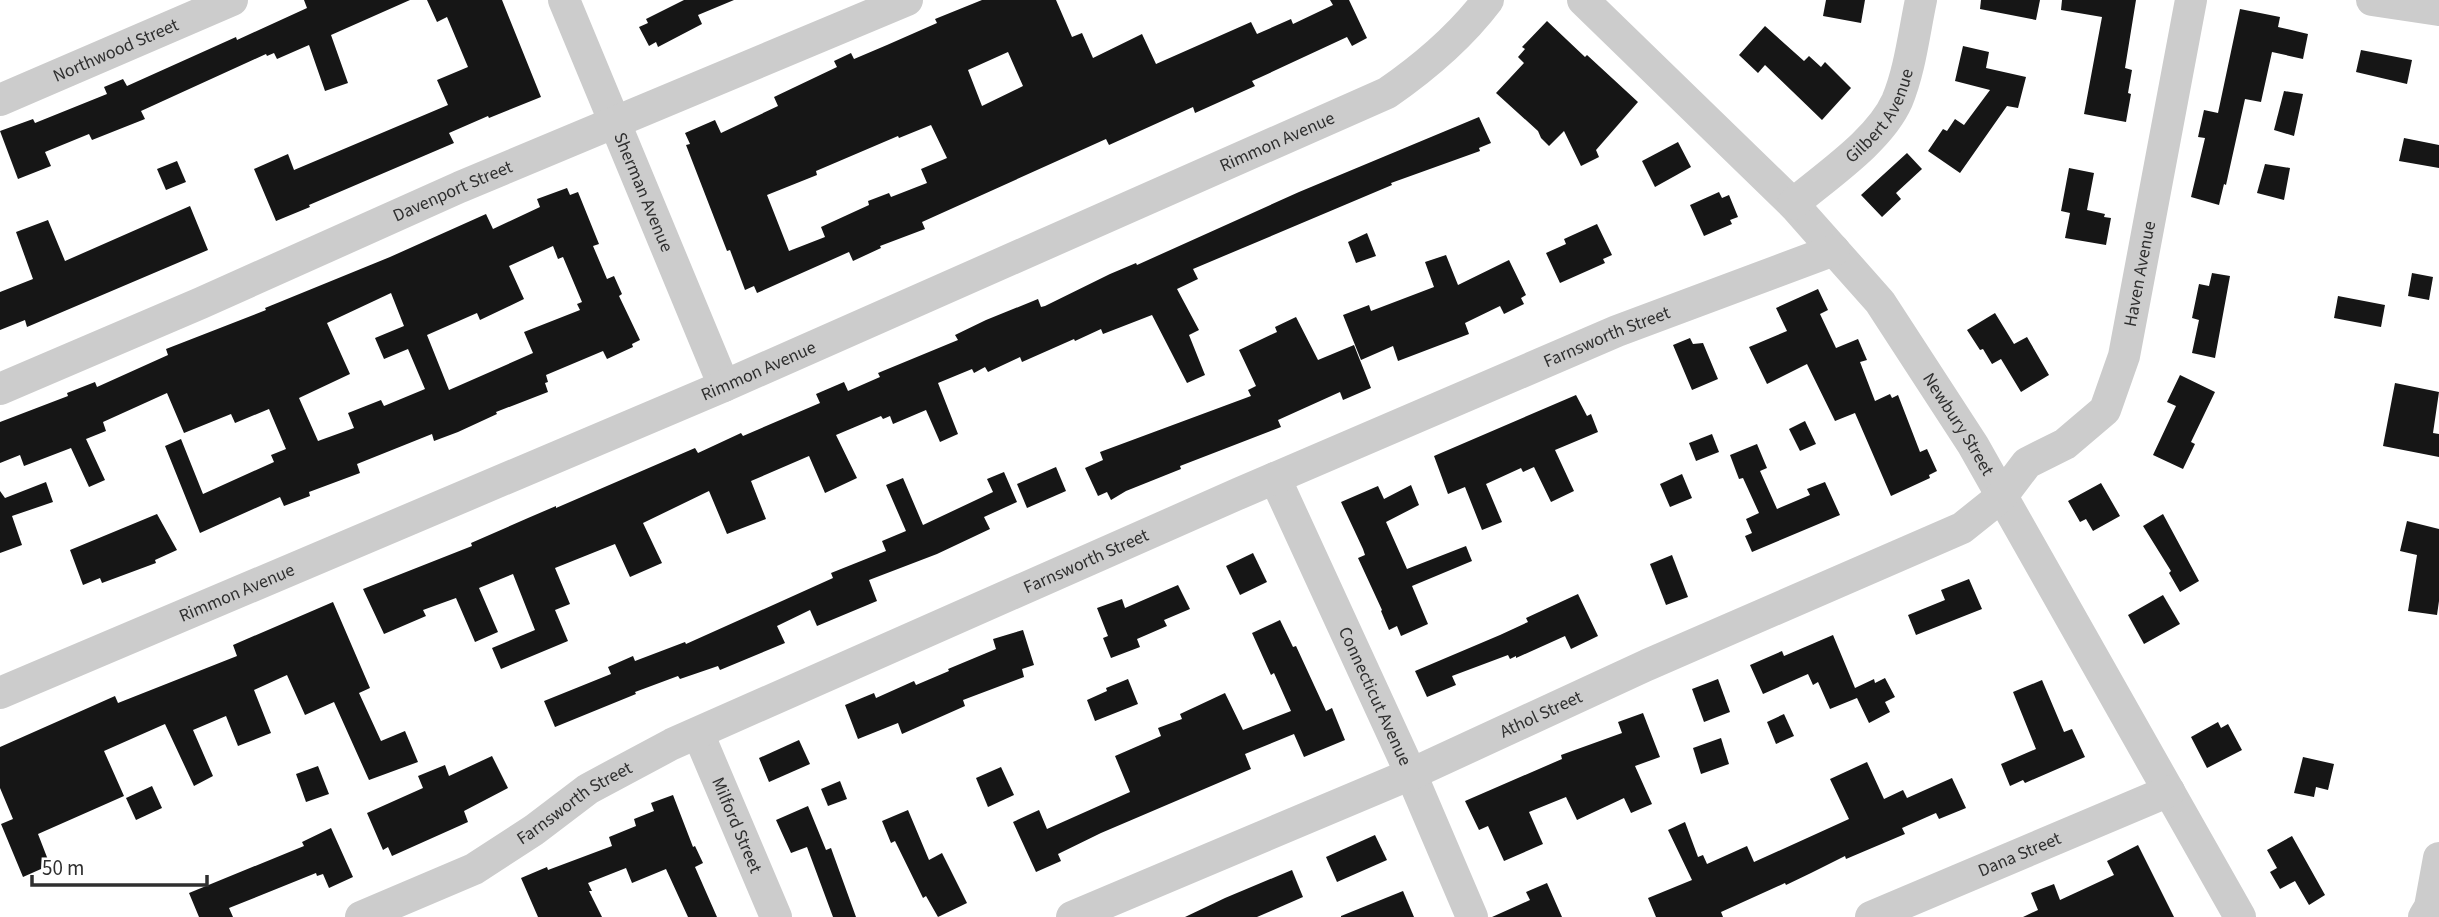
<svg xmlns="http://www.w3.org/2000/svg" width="2439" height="917" viewBox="0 0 2439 917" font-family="'Source Sans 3',sans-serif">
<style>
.building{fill:#161616;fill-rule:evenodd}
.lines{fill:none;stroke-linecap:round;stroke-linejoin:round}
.minor{stroke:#ccc;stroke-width:32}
.labels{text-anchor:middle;stroke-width:7;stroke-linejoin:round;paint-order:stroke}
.street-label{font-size:18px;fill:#2f2f2f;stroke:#fff}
</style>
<rect width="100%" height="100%" fill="#fff"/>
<g class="building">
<path d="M304 0H410L331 35 348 83 325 91 309 45 277 59 274 53 267 56 266 54 141 111 145 119 92 140 89 134 45 152 51 166 18 179 0 131 33 119 35 123 107 94 104 87 123 79 127 86 236 37 237 40 307 8Z"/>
<path d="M427 0H502L541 97 489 118 488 116 449 133 454 143 309 205 310 207 276 221 254 169 288 154 294 170 448 105 437 80 468 67 447 17 437 22Z"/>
<path d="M684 0H734L698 15 702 24 658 47 656 42 649 46 639 27 648 23 646 19Z"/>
<path d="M982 0H1056L1072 37 1082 33 1093 58 1142 34 1156 64 1251 22 1257 34 1291 19 1293 24 1333 5 1330 0H1349L1367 38 1352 46 1347 37 1261 77 1252 81 1255 86 1195 113 1193 107 1109 145 1106 139 922 222 925 229 880 246 881 248 853 261 849 252 757 293 754 286 745 290 730 250 727 251 686 145 690 144 685 133 715 120 721 133 778 106 774 97 837 67 834 61 851 53 854 59 887 45 937 23 935 19ZM1008 52 1023 86 982 106 968 70ZM931 125 947 158 921 169 927 183 891 197 889 193 868 201 869 205 821 227 825 237 789 251 767 195 817 175 816 171 898 136 899 138Z"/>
<path d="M1826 0H1865L1861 23 1823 16Z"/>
<path d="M1981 0H2040L2036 20 1980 9Z"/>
<path d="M2062 0H2136L2125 68 2132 70 2128 93 2131 94 2126 122 2084 114 2102 17 2061 10Z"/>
<path d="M2240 9 2280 17 2278 27 2308 34 2303 59 2272 52 2261 102 2245 99 2226 185 2224 184 2219 205 2191 197 2205 138 2198 137 2204 110 2218 113Z"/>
<path d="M1547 21 1585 57 1587 55 1638 102 1596 150 1599 157 1581 166 1564 131 1549 146 1541 138 1538 131 1496 93 1524 63 1518 57 1525 49 1522 47Z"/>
<path d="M1765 26 1804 61 1809 56 1821 67 1825 62 1851 88 1822 120 1765 65 1758 73 1739 55Z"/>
<path d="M1963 46 1989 52 1986 68 2026 77 2018 108 2007 106 1960 173 1928 151 1943 129 1947 131 1955 119 1964 125 1990 90 1955 81Z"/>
<path d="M2361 50 2412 60 2407 84 2356 72Z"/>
<path d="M2284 91 2303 94 2294 136 2274 130Z"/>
<path d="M1479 117 1491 143 1479 148 1480 151 1391 183 1392 185 1193 269 1198 279 1177 289 1199 330 1189 335 1205 375 1187 383 1152 315 1103 334 1101 329 1075 341 1074 339 1022 362 1020 357 988 372 985 367 974 373 972 369 938 383 958 434 940 442 926 410 893 424 890 416 883 419 881 416 836 435 857 478 825 493 809 456 751 481 766 519 727 534 709 491 643 523 662 563 630 577 615 544 555 568 570 604 555 610 568 641 501 669 492 648 535 630 513 574 479 588 498 632 475 642 456 598 423 610 426 616 384 634 363 589 472 546 471 543 528 518 556 506V508L695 448 698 453 741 433 743 436 820 403 816 394 844 382 848 391 880 377 878 373 958 340 955 335 986 320 1038 299 1041 307 1045 306 1110 274 1136 263 1137 265 1299 192Z"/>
<path d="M2404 138 2439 145V168L2399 161Z"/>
<path d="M1678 142 1691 167 1655 187 1642 161Z"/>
<path d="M1907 153 1922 169 1896 193 1901 199 1882 217 1861 195Z"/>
<path d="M177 161 186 182 166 190 157 169Z"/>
<path d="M2265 164 2290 168 2284 200 2257 193Z"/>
<path d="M2069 168 2094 173 2087 210 2105 214 2104 217 2111 218 2106 245 2065 238 2070 213 2061 211Z"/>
<path d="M567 188 570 195 578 192 599 244 593 246 607 279 614 276 622 294 619 296 640 340 632 344 633 347 607 359 603 351 546 375 548 382 545 383 548 392 496 412 497 414 458 432 434 441 432 434 357 464 360 473 309 492 310 496 284 506 280 497 200 533 165 446 181 439 203 494 274 462 271 455 286 449 269 409 235 423 231 414 184 433 167 393 103 422 106 431 86 439 105 480 89 487 71 448 24 466 20 455 0 463V422L68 396 67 393 95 382 97 387 168 355 166 349 266 310 265 308 390 257 486 214 493 229 540 207 537 199ZM553 246 558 259 563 257 582 302 577 304 580 310 524 332 533 353 449 390 427 335 477 313 480 320 524 299 509 266ZM391 293 404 326 375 338 384 359 408 349 425 389 384 406 381 400 348 413 354 428 318 441 299 398 350 374 327 323Z"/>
<path d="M1719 192 1722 198 1729 195 1738 217 1730 220 1732 224 1704 236 1690 205Z"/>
<path d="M190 206 208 250 27 327 25 320 0 330V292L33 279 16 232 48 220 65 261Z"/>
<path d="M1597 224 1612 255 1603 259 1605 263 1560 283 1546 253 1566 244 1564 239Z"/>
<path d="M1367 233 1376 256 1356 263 1348 242Z"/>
<path d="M1446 255 1458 285 1509 260 1526 295 1521 298 1524 304 1504 314 1500 306 1465 323 1469 334 1398 361 1393 346 1361 360 1343 315 1369 305 1371 311 1434 287 1425 262Z"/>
<path d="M2212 273 2230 276 2215 358 2192 353 2199 320 2192 318 2199 284 2209 286Z"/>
<path d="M2412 273 2433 277 2429 300 2408 296Z"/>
<path d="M1818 289 1828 310 1820 314 1836 348 1858 339 1867 360 1860 362 1875 401 1890 394 1892 398 1898 395 1920 452 1927 449 1937 471 1929 475 1930 478 1891 496 1855 413 1835 421 1807 364 1767 384 1749 347 1787 331 1776 308Z"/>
<path d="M2338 296 2385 305 2381 327 2334 318Z"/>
<path d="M1995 313 2014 344 2027 337 2049 375 2021 392 2001 359 1992 364 1983 349 1980 350 1967 330Z"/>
<path d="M1296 317 1318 360 1354 345 1371 388 1343 400 1340 392 1278 420 1281 427 1180 466 1181 469 1126 491 1111 500 1107 492 1098 496 1085 468 1103 460 1100 452 1251 396 1248 390 1256 386 1239 350 1277 332 1275 327Z"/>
<path d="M1690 338 1693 344 1703 343 1718 379 1692 390 1673 345Z"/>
<path d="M2180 375 2215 392 2191 442 2195 444 2183 469 2153 455 2176 406 2167 402Z"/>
<path d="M2395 383 2439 392 2433 433 2439 434V457L2383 446Z"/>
<path d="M1576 395 1587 416 1591 414 1598 432 1555 450 1574 491 1551 502 1534 467 1523 472 1521 468 1486 484 1502 522 1482 530 1465 487 1448 494 1434 456Z"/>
<path d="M1805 421 1816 444 1800 451 1789 429Z"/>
<path d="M1712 434 1719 452 1696 461 1689 443Z"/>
<path d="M1757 444 1767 468 1760 471 1777 509 1810 495 1807 489 1825 482 1840 515 1752 552 1745 536 1752 533 1746 519 1759 513 1743 478 1739 479 1730 455Z"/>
<path d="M1056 467 1066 491 1027 508 1017 484Z"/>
<path d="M1004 472 1017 502 984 517 990 529 937 554 869 580 877 601 817 626 810 610 777 626 785 643 720 670 718 666 680 679 678 676 635 692 636 694 555 727 544 701 611 674 608 667 633 656 635 661 685 642 686 644 833 578 831 573 886 551 882 541 906 531 886 485 903 478 923 525 993 492 987 479Z"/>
<path d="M1682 474 1692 498 1670 507 1660 484Z"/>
<path d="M46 482 53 502 12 516 22 545 0 553V491L5 498Z"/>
<path d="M2101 483 2120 516 2093 531 2086 519 2080 522 2068 501Z"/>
<path d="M1411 485 1419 505 1386 522 1407 569 1466 546 1472 561 1412 586 1428 624 1401 636 1397 626 1389 630 1381 611 1382 610 1358 558 1365 555 1363 549 1341 502 1378 486 1384 499Z"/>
<path d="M157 514 177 550 155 560 156 563 102 583 100 578 83 585 70 550Z"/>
<path d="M2163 514 2199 581 2180 592 2169 573 2171 571 2143 526Z"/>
<path d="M2407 521 2439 529V601L2437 615 2408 611 2417 555 2400 551Z"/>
<path d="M1253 553 1267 582 1240 595 1226 566Z"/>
<path d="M1672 555 1688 597 1666 605 1650 564Z"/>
<path d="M1969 579 1982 609 1916 635 1908 615 1945 600 1941 590Z"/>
<path d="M1178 585 1190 609 1164 620 1167 626 1137 639 1140 647 1111 658 1103 638 1108 636 1097 608 1122 599 1125 608Z"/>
<path d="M1578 594 1598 636 1571 649 1565 636 1516 658V656L1510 659 1508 655 1452 676 1456 685 1427 697 1415 671 1500 635 1528 622 1526 618Z"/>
<path d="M2163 595 2180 624 2144 644 2128 615Z"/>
<path d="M333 602 370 688 359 693 381 741 405 731 418 762 369 780 334 702 305 715 287 675 254 690 271 733 238 746 226 716 193 730 213 776 194 786 165 724 104 751 124 796 38 834 50 865 23 877 1 824 13 819 0 788V747L115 696 118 703 237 656 233 645Z"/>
<path d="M1280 620 1293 647 1296 646 1326 711 1332 708 1345 740 1304 757 1294 734 1245 754 1251 769 1101 833 1058 854 1061 861 1036 872 1013 822 1039 810 1047 829 1130 792 1115 756 1161 736 1158 728 1182 719 1180 714 1225 693 1243 730 1291 711 1274 673 1271 675 1252 633Z"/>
<path d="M1023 630 1034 665 1022 669 1024 677 963 700 965 706 902 734 898 723 858 739 845 705 874 693 876 698 914 681 916 685 949 671 948 669 996 649 993 639Z"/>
<path d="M1833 635 1855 688 1874 679 1875 683 1885 678 1895 697 1885 702 1890 712 1869 723 1857 698 1830 709 1818 682 1813 685 1808 674 1763 694 1750 665 1782 651 1784 656Z"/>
<path d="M1128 679 1138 704 1095 721 1087 700 1107 691 1106 688Z"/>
<path d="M1718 679 1730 712 1704 722 1692 689Z"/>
<path d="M2042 680 2064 732 2072 729 2085 757 2025 783 2023 780 2010 786 2001 764 2036 749 2013 692Z"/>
<path d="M1643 713 1660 757 1635 766 1652 804 1631 813 1624 798 1577 820 1566 797 1529 812 1543 844 1504 861 1488 826 1479 830 1465 801 1562 759 1561 755 1622 733 1618 722Z"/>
<path d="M1784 714 1794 736 1776 744 1767 722Z"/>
<path d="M2218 722 2221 728 2228 724 2242 750 2207 768 2191 737Z"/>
<path d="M1721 738 1729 764 1701 774 1693 748Z"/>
<path d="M799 740 810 764 769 782 759 758Z"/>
<path d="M492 756 508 788 464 811 468 822 392 856 388 847 383 850 367 813 423 788 418 776 445 765 449 776Z"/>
<path d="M2303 757 2334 764 2328 790 2316 787 2314 797 2294 793Z"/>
<path d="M1867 762 1884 799 1903 790 1907 798 1952 778 1966 808 1939 819 1936 813 1902 828 1905 834 1846 859 1845 856 1811 873 1786 885 1785 883 1721 912 1723 917H1656L1648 898 1692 880 1668 830 1685 822 1698 857 1703 855 1707 864 1747 846 1754 862 1849 819 1830 779Z"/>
<path d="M318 766 329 794 306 802 296 774Z"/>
<path d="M1001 767 1014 795 988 807 976 778Z"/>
<path d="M840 781 847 799 828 806 821 789Z"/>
<path d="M152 786 162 808 136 820 126 798Z"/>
<path d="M673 795 693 847 695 846 703 863 695 867 717 917H688L666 869 632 883 626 868 588 883 592 891H589L602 917H538L521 878 547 867 548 870 612 846 609 837 636 826 634 819 654 811 651 803Z"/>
<path d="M808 806 826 850 831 848 856 917H833L807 847 791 853 776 820Z"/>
<path d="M908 810 929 860 942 853 967 903 938 917 926 896 923 898 895 841 891 843 882 821Z"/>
<path d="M331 828 353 877 329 888 323 874 317 876 316 873 229 908 233 917H199L189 893 304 846 302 842Z"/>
<path d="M1375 835 1387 860 1337 882 1326 857Z"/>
<path d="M2292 836 2325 895 2309 905 2295 881 2280 889 2270 872 2277 868 2267 850Z"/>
<path d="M2138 845 2174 917H2023L2038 910 2031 893 2054 884 2060 900 2114 875 2107 861Z"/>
<path d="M1292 870 1303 897 1271 911 1257 917H1185L1225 898Z"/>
<path d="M1547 883 1562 917H1492L1530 900 1526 892Z"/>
<path d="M1403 891 1414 917H1341V916Z"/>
</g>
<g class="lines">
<g class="minor">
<path id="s1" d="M564 0 724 386"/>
<path id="s2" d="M1583 0 1793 204 1880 302 1973 445 2240 917"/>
<path d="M2372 0 2439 10"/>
<path id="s3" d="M0 100 232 0"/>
<path id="s4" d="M1793 204C1827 175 1879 141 1897 101 1910 70 1914 33 1921 0"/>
<path id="s5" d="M0 389 201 303 460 187 907 0"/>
<path id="s6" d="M1275 478 1411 774 1472 917"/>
<path id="s7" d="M0 693 724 386 1387 93C1426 66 1460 37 1488 0"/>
<path id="s8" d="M698 733 776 917"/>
<path id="s9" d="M361 917 474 869 534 830 588 789 672 744 1240 493 1617 331 1834 250"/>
<path id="s10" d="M1072 917 1411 774 1647 665 1962 528 2002 496 2027 463 2065 444 2105 410 2124 356 2191 0"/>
<path id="s11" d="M1871 917 2169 791"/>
<path d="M2424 917 2430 907 2439 858"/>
</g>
</g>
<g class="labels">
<g class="street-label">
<text dy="6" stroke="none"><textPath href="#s3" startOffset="126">Northwood Street</textPath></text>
<text dy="6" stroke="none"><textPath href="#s4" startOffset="126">Gilbert Avenue</textPath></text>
<text dy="6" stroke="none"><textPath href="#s7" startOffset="1391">Rimmon Avenue</textPath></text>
<text dy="6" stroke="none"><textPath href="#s5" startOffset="494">Davenport Street</textPath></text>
<text dy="6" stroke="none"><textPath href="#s1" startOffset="208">Sherman Avenue</textPath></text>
<text dy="6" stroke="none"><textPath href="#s10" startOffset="1300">Haven Avenue</textPath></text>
<text dy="6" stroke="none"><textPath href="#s9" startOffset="1377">Farnsworth Street</textPath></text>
<text dy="6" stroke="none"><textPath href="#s7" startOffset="824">Rimmon Avenue</textPath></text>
<text dy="6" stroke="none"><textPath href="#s2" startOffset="569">Newbury Street</textPath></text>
<text dy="6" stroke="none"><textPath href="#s9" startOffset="810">Farnsworth Street</textPath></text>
<text dy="6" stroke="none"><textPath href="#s7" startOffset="257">Rimmon Avenue</textPath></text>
<text dy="6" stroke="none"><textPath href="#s6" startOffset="240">Connecticut Avenue</textPath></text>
<text dy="6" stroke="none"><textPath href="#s10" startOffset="511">Athol Street</textPath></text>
<text dy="6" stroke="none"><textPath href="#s9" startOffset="243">Farnsworth Street</textPath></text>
<text dy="6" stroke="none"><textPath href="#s8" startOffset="100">Milford Street</textPath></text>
<text dy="6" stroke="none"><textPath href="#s11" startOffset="161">Dana Street</textPath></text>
</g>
</g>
<path d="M32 875v10h175v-10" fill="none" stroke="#2f2f2f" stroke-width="3.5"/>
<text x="42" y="875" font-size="21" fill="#2f2f2f" stroke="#ffffff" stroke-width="5" paint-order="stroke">50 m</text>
</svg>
